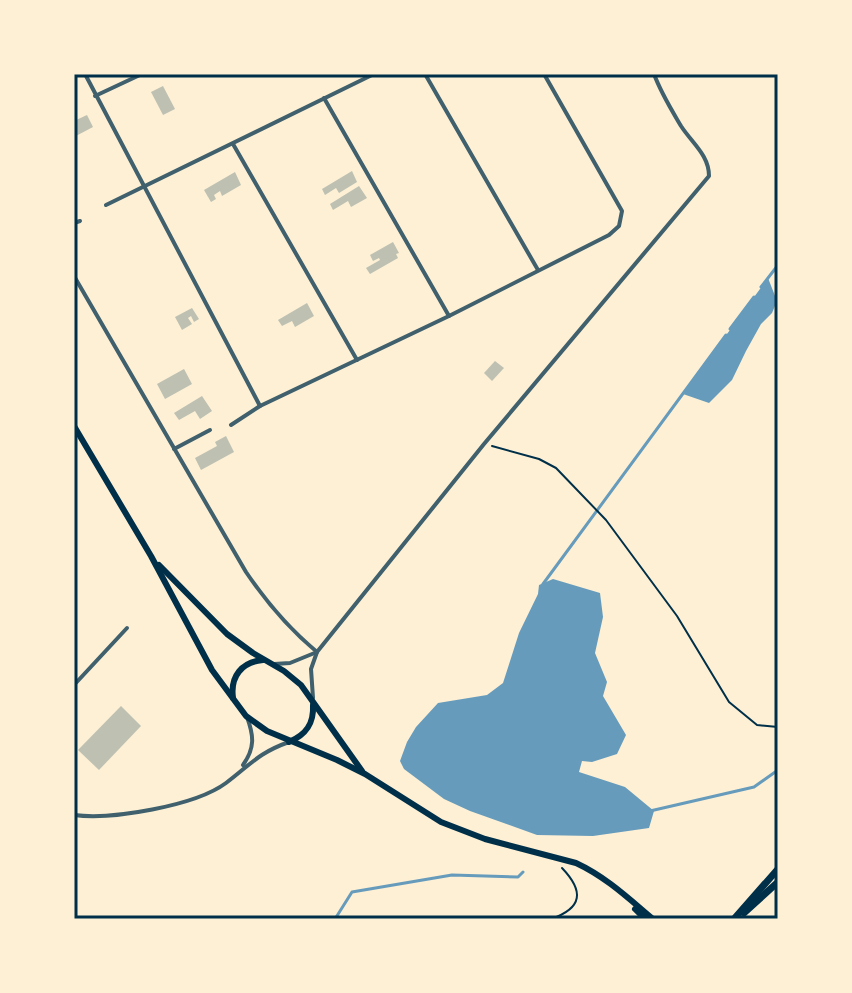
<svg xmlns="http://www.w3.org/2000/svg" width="852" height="993" viewBox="0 0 852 993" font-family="Helvetica,sans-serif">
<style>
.water{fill:#669bbc}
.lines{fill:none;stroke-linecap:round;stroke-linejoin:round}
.stream{stroke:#669bbc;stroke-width:3}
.building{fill:#bec0b2}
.path{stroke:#003049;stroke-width:2}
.minor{stroke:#3f606c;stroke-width:4}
.primary{stroke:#003049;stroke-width:6}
.motorway{stroke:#003049;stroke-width:7}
.neatline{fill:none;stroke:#003049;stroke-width:3}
</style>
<rect width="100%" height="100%" fill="#fdf0d5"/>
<g class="water">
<path d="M768 278 777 301 772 313 761 324 746 351 732 380 709 403 683 394Z"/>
<path d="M553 579 600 593 603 617 595 653 607 682 603 696 626 735 617 754 592 762 582 761 579 772 625 787 654 811 649 828 593 836 537 835 470 811 444 799 404 769 400 761 407 742 416 727 438 703 487 695 503 683 519 633 538 594 539 585Z"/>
</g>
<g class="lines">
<g class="stream">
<path d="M761 287 778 265"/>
<path d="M730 329 754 297"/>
<path d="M543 584 726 335"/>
<path d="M650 811 754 787 778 770"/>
<path d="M335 919 352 892 452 875 518 877 523 872"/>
</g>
</g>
<g class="building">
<path d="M163 86 175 109 163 115 151 92Z"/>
<path d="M87 115 93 127 74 137V121Z"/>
<path d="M352 171 357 182 339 193 336 188 325 195 322 189Z"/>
<path d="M235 172 241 185 222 196 220 191 214 195 216 199 211 202 204 190Z"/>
<path d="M359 186 367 198 351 207 348 201 333 210 330 204Z"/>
<path d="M393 242 399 253 396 254 398 258 370 274 366 268 380 260 379 258 373 261 370 255Z"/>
<path d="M307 303 314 316 295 327 292 321 282 326 278 320Z"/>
<path d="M192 308 199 319 194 322 191 316 188 318 192 324 182 330 175 317Z"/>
<path d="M495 361 504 368 492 381 484 373Z"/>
<path d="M184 369 192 384 165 399 157 384Z"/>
<path d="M202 396 212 411 200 419 195 411 179 420 174 413Z"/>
<path d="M226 436 234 452 201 470 195 458 217 446 215 442Z"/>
<path d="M121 706 141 726 99 770 78 750Z"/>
</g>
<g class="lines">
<g class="path">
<path d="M492 446 539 459 556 468 606 520 677 616 729 702 757 725 778 727"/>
<path d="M551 919C583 908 584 891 562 868"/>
</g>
<g class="minor">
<path d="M85 74 260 406"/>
<path d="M425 74 538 270"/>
<path d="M95 96 142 74"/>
<path d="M324 98 449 316"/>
<path d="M233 144 357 360"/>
<path d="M106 205 374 74"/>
<path d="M74 223 80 221"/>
<path d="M74 276 246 572C267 603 288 628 317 652"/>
<path d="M231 425 260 406 449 316 609 235 619 226 622 211 544 74"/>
<path d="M174 449 210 430"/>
<path d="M274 664 290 663 317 652"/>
<path d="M74 685 127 628"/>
<path d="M313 698 311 669 317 652 484 444 709 176C709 155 692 143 681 126 671 109 661 93 654 74"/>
<path d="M243 765C255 748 254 736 247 717"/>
<path d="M74 815C111 820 195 806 226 783 250 765 258 753 289 742"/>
</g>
<g class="primary">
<path d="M74 426 151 556 212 670 246 716 267 731 337 760 365 774 441 822 485 839 576 863C606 877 628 898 653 919"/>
<path d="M159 565 227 634 253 653 284 671 301 685 362 771"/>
<path d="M233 698C230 676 242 662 263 660"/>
<path d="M289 742C306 735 314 724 313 705"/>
<path d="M635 909 645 919"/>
</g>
<g class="motorway">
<path d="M744 913 778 882"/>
<path d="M734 919 778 869"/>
</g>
</g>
<rect width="852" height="993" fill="none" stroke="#fdf0d5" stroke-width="152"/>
<rect x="76" y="76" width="700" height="841" class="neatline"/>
</svg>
